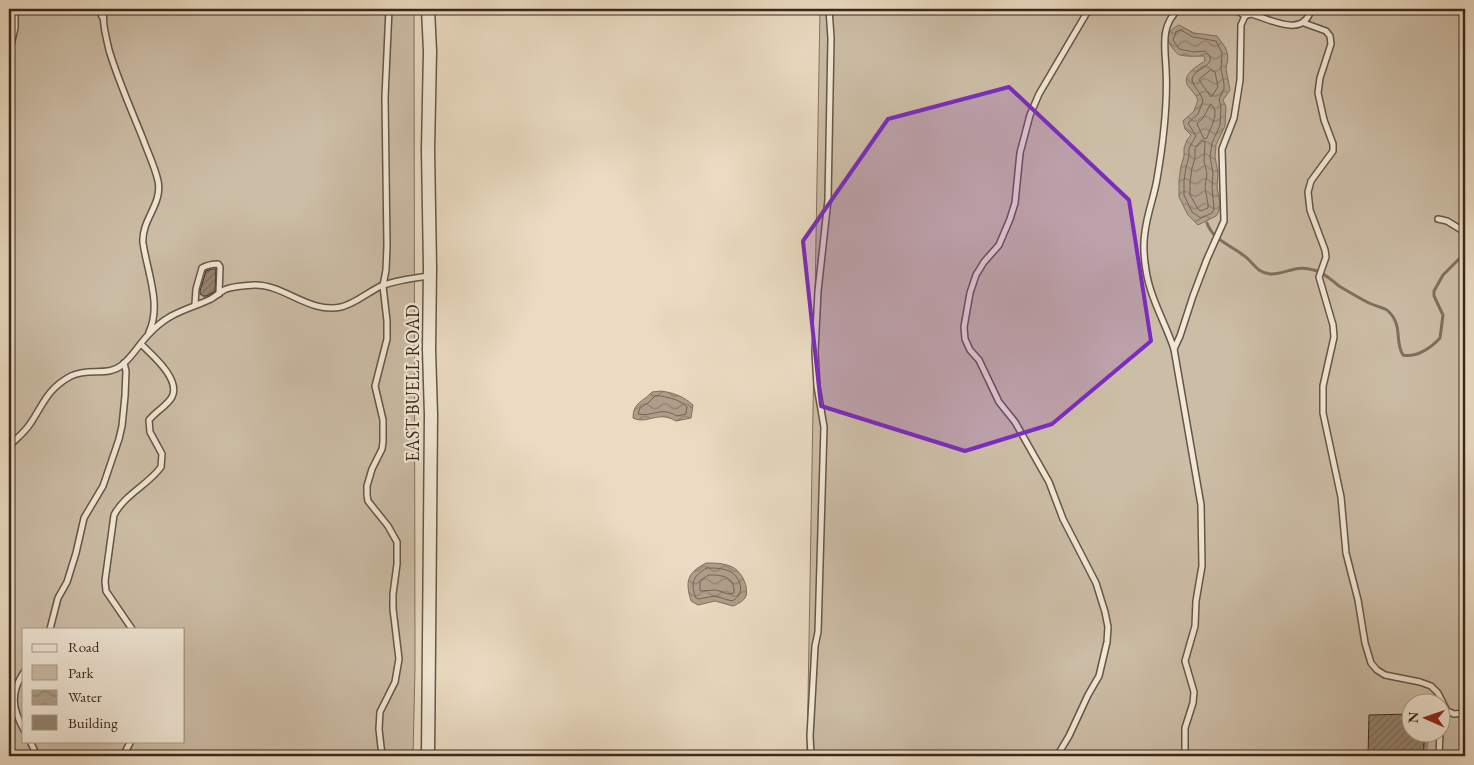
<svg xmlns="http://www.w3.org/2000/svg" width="1474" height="765" viewBox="0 0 1474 765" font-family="'EB Garamond',serif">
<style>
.green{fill:#ccbda6;stroke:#837260;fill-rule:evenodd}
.water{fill:url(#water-waves);stroke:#806f5d}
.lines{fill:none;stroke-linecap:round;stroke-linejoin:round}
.shore{stroke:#746352;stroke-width:1}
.stream{stroke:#806f5d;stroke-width:3}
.building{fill:url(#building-hatch);stroke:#3a281b;filter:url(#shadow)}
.service-casing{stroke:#665545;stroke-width:8}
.tertiary-casing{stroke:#665545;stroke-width:15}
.service{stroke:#f1e8d7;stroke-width:5}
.tertiary{stroke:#f1e8d7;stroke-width:12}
.marked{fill:#7b2cbf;fill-opacity:0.2;stroke:#7b2cbf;stroke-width:4;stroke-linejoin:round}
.labels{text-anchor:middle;stroke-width:4.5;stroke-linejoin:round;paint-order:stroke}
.street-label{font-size:18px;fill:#3a281b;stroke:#f1e8d7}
</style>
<defs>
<pattern id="water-waves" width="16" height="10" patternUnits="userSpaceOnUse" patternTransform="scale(1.25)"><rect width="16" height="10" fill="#ae9e89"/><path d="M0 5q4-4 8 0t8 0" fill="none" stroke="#8f816f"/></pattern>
<pattern id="building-hatch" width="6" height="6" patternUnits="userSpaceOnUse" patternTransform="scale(1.25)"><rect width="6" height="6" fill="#968572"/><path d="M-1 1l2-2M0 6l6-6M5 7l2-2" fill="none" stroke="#7b6d5d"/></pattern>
<filter id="shadow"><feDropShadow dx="3.5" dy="3.5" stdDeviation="0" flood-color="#0004"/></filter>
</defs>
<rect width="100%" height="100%" fill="#eadbc2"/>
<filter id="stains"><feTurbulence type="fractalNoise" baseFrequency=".004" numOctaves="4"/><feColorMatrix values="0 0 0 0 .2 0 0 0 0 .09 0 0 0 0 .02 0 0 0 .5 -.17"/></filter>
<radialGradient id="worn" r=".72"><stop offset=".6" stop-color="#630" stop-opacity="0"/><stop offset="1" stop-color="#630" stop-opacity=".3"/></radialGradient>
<g class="green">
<path d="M9 9H414L415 667 413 756H9ZM24 629H184V741H24Z"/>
<path d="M820 9H1465V756H807ZM1412 702H1442V732H1412Z"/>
</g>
<g class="water">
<path d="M1179 25 1194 33 1217 36 1225 47 1227 52 1228 58 1226 69 1230 90 1223 100 1226 107 1225 126 1216 145 1215 157 1218 173 1217 187 1220 204 1219 211 1216 216 1198 225 1188 215 1179 197V180L1181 166 1184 156V148L1187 140 1191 135 1185 129 1183 121 1194 111 1198 100C1196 95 1192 91 1188 86 1181 75 1197 66 1205 61L1204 56C1196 56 1188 57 1180 55 1177 54 1176 52 1174 50 1165 40 1166 31 1179 25Z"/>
<path d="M661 391C674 393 683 396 693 405L691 418 676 421C657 410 648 425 633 418 633 402 643 402 652 392Z"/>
<path d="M706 563C714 563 722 563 730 566 740 569 749 585 746 596 744 601 738 604 733 606L715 601 698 605 691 601C685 581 687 573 706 563Z"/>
</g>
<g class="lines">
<g class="shore">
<path d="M1181 30 1193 37 1216 41 1222 53 1221 69 1224 84V89L1219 99 1221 108 1220 125 1212 143 1210 157 1213 173 1212 187 1214 209 1212 213 1201 218 1192 212 1184 195V181L1186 167 1189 157V148L1196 136 1188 123 1198 114 1203 101C1202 94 1192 85 1192 79 1193 68 1222 65 1205 51L1194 52 1179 49 1173 40 1176 32Z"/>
<path d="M1211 70 1215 72 1218 87 1211 97 1199 80Z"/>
<path d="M1211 104C1221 113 1210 127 1207 138L1204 139 1197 124 1203 118Z"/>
<path d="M1202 140 1205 142 1204 161 1207 174 1205 187 1208 204V208L1201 211 1198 209 1190 195V182L1192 168 1195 158V149Z"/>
<path d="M661 396C671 398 680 400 687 407L686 414 677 416C659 406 655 417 638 414L640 408 648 403 655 396Z"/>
<path d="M707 568C715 568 724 568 731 572 742 579 745 595 732 601L715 596 698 599 696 598C690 584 693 575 707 568Z"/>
<path d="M709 575C722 575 735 576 734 593L728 594 716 590 700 591V581Z"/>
</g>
<path class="stream" d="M1207 223C1213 240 1229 244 1243 255 1253 261 1256 273 1270 274 1286 275 1293 264 1314 270 1325 273 1331 280 1339 286 1349 292 1359 298 1369 303 1375 306 1382 307 1387 310 1404 325 1394 341 1403 355 1416 358 1431 348 1440 338L1443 315 1434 296V291L1443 275 1465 253"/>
</g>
<g class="building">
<path d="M212 269H216L215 291 207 296H203L200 294V291L206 271Z"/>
<path d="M1412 714V732H1425L1423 756H1368L1369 715Z"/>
</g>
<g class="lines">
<g class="service-casing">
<g id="service">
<path d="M98 9 103 18"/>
<path d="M104 9C102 23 106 36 109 50 118 80 131 109 143 139 148 153 155 167 158 181 163 204 141 220 143 243 147 271 162 305 149 332"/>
<path d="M1179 9C1160 25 1165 47 1166 69 1168 105 1163 144 1157 179 1154 197 1147 214 1145 232 1143 244 1144 258 1146 270 1150 298 1165 322 1174 349L1201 505 1202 566 1196 601 1195 626 1185 661 1194 692 1193 703 1185 728V756"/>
<path d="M1245 16 1251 14C1270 19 1304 39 1311 9"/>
<path d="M1304 23 1326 31 1330 36 1331 44 1320 78 1318 93 1324 120 1333 144V151L1311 181 1308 192 1310 210 1325 250 1326 257 1319 277 1333 325 1334 337 1323 386V413L1341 497 1346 553 1358 600 1365 643 1371 663 1377 670 1385 675 1420 682 1431 686 1438 693 1447 711 1454 714 1465 713"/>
<path d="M9 53 15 28V9"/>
<path d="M1438 219 1447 221 1465 232"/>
<path d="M1465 276 1464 296 1465 303"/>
<path d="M195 304 196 289 202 268C207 265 212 264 218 264L220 267 219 294"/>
<path d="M1174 349 1180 336 1193 296 1207 259 1224 221 1222 149 1234 118 1240 80 1241 25 1245 16 1235 9"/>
<path d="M9 446C16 439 24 433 30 424 44 403 47 389 71 376 89 367 108 377 122 365 133 356 139 344 149 334 169 312 187 310 211 299 216 296 219 293 224 290 232 286 244 286 254 285 284 284 309 314 341 307 355 304 368 292 381 286 396 280 413 278 429 276"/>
<path d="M50 629 58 598 67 582 76 553 84 518 103 486 119 439 122 426 125 396 126 371 124 363"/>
<path d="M132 629 106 591 105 581 114 515C125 494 148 485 161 467L162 454 150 432 149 420C156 411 167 406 172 397 181 379 152 355 141 344"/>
<path d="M24 672C10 693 12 708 24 730"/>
<path d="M1442 727 1447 711"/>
<path d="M30 741 37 756"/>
<path d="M123 756 131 741"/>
<path d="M382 756 379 729 380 712 395 682 399 659 393 609V594L397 564V542L388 526 368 501 367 495V486L372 469 382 449 383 442V420L375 386 387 339V321L383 286 386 270 387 246 385 97 389 9"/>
<path d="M811 756 810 736 815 646 818 632 824 427 817 386 815 352 818 291 828 200 831 38 829 9"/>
<path d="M1057 756 1069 736 1088 695 1099 676 1107 642 1108 627 1105 612 1096 583 1063 519 1049 482 1015 422 999 402 979 360 970 350 965 339 964 327 970 293 976 275 984 262 999 245 1010 219 1015 203 1020 153 1030 115 1039 94 1089 9"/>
<path d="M1439 756 1440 732"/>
</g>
</g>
<g class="tertiary-casing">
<path id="tertiary" d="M428 756 431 415 429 350 430 268 428 150 430 51 428 9"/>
</g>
<use href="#service" class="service"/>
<use href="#tertiary" class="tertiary"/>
</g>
<path class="marked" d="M1009 87 1129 200 1151 341 1052 424 965 451 821 406 803 241 888 119Z"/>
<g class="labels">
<g class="street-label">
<text transform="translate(413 383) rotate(-90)" y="6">EAST BUELL ROAD</text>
</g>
</g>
<rect width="1474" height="765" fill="none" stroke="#eadbc2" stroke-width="30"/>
<rect x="10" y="10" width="1454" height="745" fill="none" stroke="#3a281b" stroke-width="2.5"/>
<rect x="15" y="15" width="1444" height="735" fill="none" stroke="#3a281b"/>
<rect x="22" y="628" width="162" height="115" fill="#f1e8d7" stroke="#a89b8c"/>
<rect x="32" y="644" width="25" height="8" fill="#f1e8d7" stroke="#a89b8c"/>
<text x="68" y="652" font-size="15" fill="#3a281b">Road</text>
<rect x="32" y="665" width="25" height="15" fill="#ccbda6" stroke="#a89b8c"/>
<text x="68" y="678" font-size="15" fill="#3a281b">Park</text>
<rect x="32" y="690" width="25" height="15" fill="url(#water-waves)" stroke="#a89b8c"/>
<text x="68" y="702" font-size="15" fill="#3a281b">Water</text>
<rect x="32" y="715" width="25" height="15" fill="#968572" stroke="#a89b8c"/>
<text x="68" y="728" font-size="15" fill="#3a281b">Building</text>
<g transform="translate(1426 718) rotate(272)"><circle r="24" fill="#f1e8d7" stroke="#a89b8c"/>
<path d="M0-4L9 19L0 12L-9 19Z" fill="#8f2418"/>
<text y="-8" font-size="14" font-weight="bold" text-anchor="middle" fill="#3a281b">N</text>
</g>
<rect width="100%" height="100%" filter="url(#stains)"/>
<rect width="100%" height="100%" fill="url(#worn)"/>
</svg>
